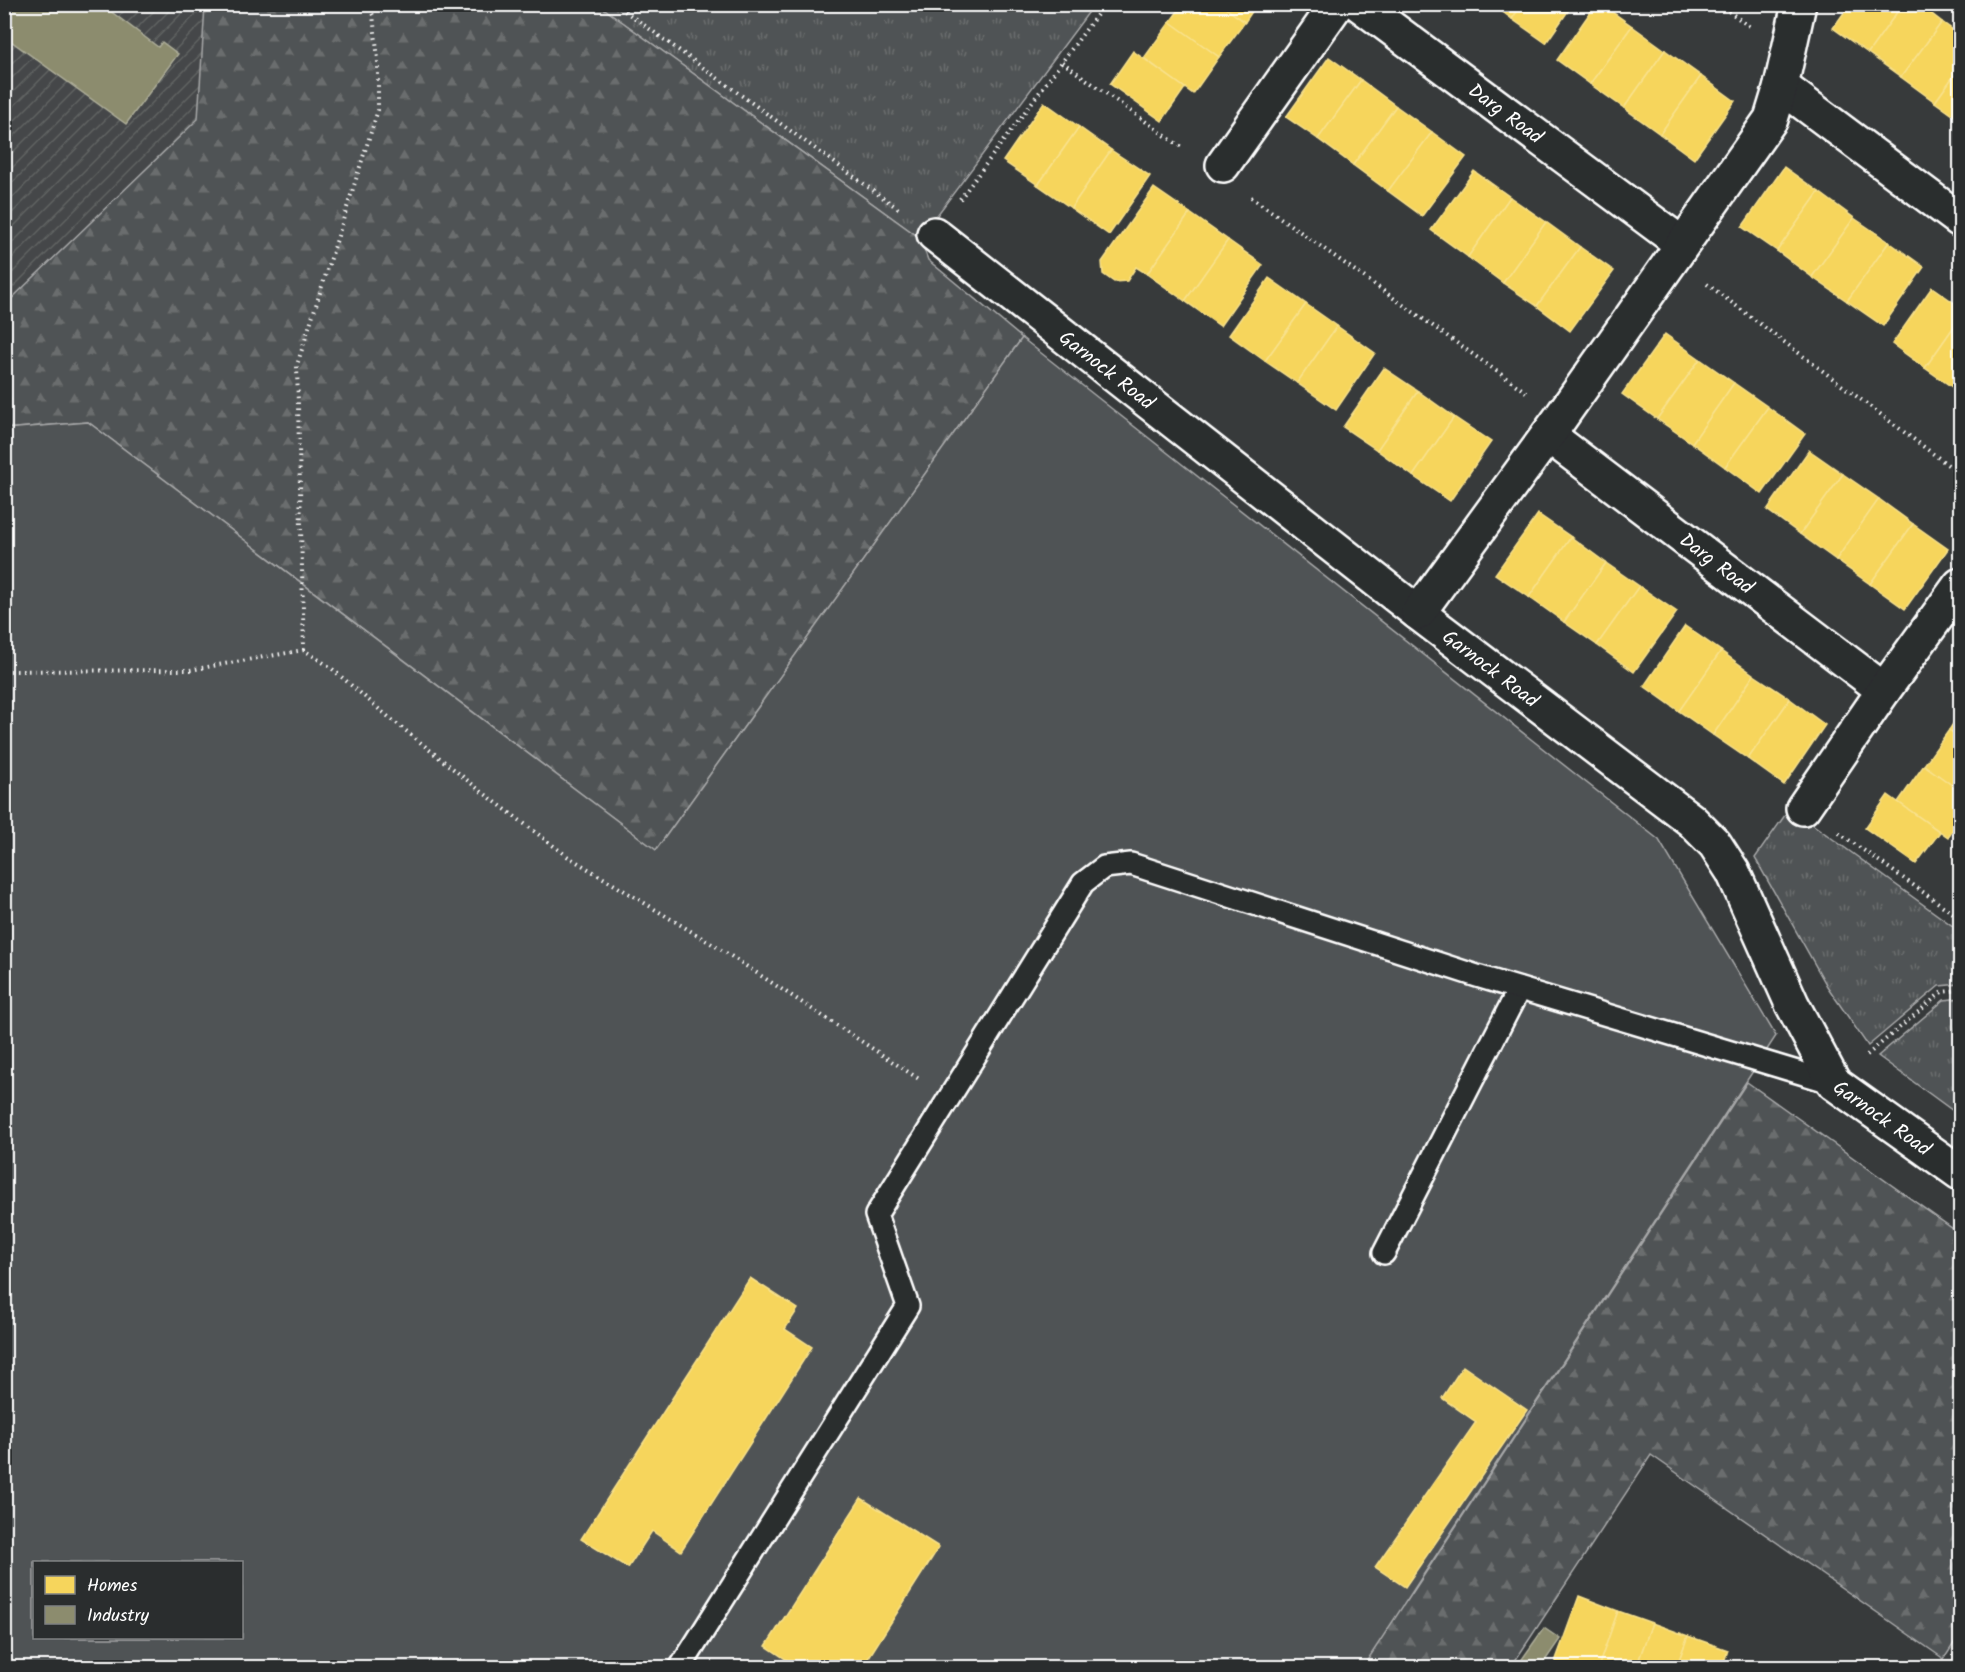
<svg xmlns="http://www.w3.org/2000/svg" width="1965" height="1672" viewBox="0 0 1965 1672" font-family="Kalam,sans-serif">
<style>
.industrial{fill:url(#industrial-furrows)}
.grass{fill:url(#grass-tufts);stroke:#a8a9aa;stroke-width:1.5}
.forest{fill:url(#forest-firs);stroke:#a8a9aa;stroke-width:1.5}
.green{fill:#505354;stroke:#a8a9aa;stroke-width:1.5;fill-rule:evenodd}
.homes{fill:#f6d55c;stroke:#f9e28d;stroke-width:1.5}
.industry{fill:#8c8c6e;stroke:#aeae9a;stroke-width:1.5}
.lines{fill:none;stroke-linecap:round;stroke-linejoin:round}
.service-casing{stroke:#fff;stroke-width:26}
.minor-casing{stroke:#fff;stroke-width:38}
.path{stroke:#fff;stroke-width:4;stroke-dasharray:1.5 4.5;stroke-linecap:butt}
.service{stroke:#2a2d2e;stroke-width:21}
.minor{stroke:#2a2d2e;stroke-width:33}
.labels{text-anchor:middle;stroke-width:6;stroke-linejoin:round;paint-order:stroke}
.street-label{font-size:20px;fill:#fff;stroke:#2a2d2e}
</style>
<defs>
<pattern id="industrial-furrows" width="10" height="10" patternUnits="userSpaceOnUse" patternTransform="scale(1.5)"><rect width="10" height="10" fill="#444748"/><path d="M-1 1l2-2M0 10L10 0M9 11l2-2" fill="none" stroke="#606363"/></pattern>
<pattern id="grass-tufts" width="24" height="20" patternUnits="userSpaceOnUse" patternTransform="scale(1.5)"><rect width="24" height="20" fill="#505354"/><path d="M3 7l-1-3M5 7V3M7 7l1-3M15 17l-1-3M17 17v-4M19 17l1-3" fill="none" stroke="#6a6d6e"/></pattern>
<pattern id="forest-firs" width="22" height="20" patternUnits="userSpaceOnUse" patternTransform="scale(1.5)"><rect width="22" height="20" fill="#505354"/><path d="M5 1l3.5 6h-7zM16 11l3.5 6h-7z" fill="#6a6d6e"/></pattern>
</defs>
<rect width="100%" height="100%" fill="#373a3b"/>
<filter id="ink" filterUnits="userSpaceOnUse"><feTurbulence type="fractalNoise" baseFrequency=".0167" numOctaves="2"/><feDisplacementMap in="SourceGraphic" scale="12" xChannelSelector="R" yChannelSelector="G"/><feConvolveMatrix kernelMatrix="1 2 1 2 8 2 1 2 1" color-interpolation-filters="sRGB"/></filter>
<g filter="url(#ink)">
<path class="industrial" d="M5 5H205L199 119 9 301 5 302Z"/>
<g class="grass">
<path d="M599 5H1094L920 238Z"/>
<path d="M1790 808 1954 927 1960 967V984L1939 986 1868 1046 1827 986 1755 858Z"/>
<path d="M1960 998V1116L1878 1056 1944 1000Z"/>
</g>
<g class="forest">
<path d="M205 5H599L920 238 928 260 1022 338 656 850 88 422 5 429V302L9 301 198 119Z"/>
<path d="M1747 1082 1960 1234V1634L1944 1659 1651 1455 1511 1667 1003 1668 1407 1601Z"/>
</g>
<path class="green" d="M1022 338 1659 840 1776 1036 1363 1667 5 1668V429L88 422 656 850ZM34 1562H242V1638H34Z"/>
<g class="homes">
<path d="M1183 4H1220L1245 22 1219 57 1170 22Z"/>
<path d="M1220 4H1257L1245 22Z"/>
<path d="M1492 4H1522L1512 19Z"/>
<path d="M1522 4H1573L1546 43 1512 19Z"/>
<path d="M1596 4H1601L1632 26 1590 84 1557 60Z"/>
<path d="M1850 4H1903L1868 53 1833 28Z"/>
<path d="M1903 4H1919L1942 22 1901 77 1868 53Z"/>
<path d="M1170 22 1219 57 1193 94 1144 58Z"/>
<path d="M1942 22 1960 35V67L1935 102 1901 77Z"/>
<path d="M1632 26 1665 50 1624 108 1590 84Z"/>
<path d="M1665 50 1701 76 1660 134 1624 108Z"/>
<path d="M1133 51 1185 88 1162 121 1110 84Z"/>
<path d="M1329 57 1361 80 1318 139 1286 117Z"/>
<path d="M1960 67V120L1935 102Z"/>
<path d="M1701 76 1735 101 1694 159 1660 134Z"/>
<path d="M1361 80 1396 106 1353 165 1318 139Z"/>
<path d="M1044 102 1079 127 1038 185 1003 161Z"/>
<path d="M1396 106 1432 132 1388 191 1353 165Z"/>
<path d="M1079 127 1111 150 1071 208 1038 185Z"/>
<path d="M1432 132 1466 157 1422 216 1388 191Z"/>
<path d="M1111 150 1150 176 1109 235 1071 208Z"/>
<path d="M1784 167 1819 192 1777 251 1742 227Z"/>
<path d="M1474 171 1510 197 1468 257 1431 230Z"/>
<path d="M1154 188 1190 213 1147 274 1136 267 1127 281 1114 282 1103 274 1102 262Z"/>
<path d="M1819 192 1854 218 1812 277 1777 251Z"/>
<path d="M1510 197 1546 222 1503 283 1468 257Z"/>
<path d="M1190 213 1228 240 1185 301 1147 274Z"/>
<path d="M1854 218 1889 242 1847 301 1812 277Z"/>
<path d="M1546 222 1580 247 1537 306 1503 283Z"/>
<path d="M1228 240 1263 265 1220 326 1185 301Z"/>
<path d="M1889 242 1924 267 1883 326 1847 301Z"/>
<path d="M1580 247 1614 271 1570 331 1537 306Z"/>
<path d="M1269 278 1306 304 1265 361 1229 335Z"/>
<path d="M1932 287 1960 307V318L1925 368 1892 344Z"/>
<path d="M1306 304 1337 326 1297 383 1265 361Z"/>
<path d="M1960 318V390L1959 392 1925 368Z"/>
<path d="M1337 326 1375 353 1336 410 1297 383Z"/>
<path d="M1665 334 1700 359 1657 419 1622 394Z"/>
<path d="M1700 359 1734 383 1692 443 1657 419Z"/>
<path d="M1384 368 1418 391 1377 450 1343 427Z"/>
<path d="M1734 383 1768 407 1725 467 1692 443Z"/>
<path d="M1418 391 1454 417 1413 476 1377 450Z"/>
<path d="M1768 407 1805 434 1762 494 1725 467Z"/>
<path d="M1454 417 1491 442 1450 501 1413 476Z"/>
<path d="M1809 450 1843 474 1800 534 1767 510Z"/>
<path d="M1843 474 1879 499 1836 560 1800 534Z"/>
<path d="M1879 499 1913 524 1870 584 1836 560Z"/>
<path d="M1538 514 1571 537 1529 597 1495 574Z"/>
<path d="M1913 524 1948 549 1905 609 1870 584Z"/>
<path d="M1571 537 1606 563 1564 622 1529 597Z"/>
<path d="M1606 563 1639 586 1597 645 1564 622Z"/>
<path d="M1639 586 1677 612 1634 672 1597 645Z"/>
<path d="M1685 626 1721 651 1679 711 1644 686Z"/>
<path d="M1721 651 1754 675 1713 735 1679 711Z"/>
<path d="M1754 675 1790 699 1748 759 1713 735Z"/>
<path d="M1790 699 1825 725 1784 785 1748 759Z"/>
<path d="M1960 713V738L1949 730Z"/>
<path d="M1949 730 1960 738V791L1924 765Z"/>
<path d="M1924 765 1960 791V819L1948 837 1898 802Z"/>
<path d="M1888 795 1940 832 1916 864 1865 828Z"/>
<path d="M750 1278 798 1309 785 1329 812 1347 681 1551 652 1531 628 1568 581 1539Z"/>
<path d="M1463 1366 1527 1410 1405 1587 1375 1567 1476 1422 1442 1398Z"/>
<path d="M861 1498 939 1547 862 1668H799L766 1646Z"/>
<path d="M1579 1596 1618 1611 1598 1668H1570L1555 1662Z"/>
<path d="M1618 1611 1652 1623 1636 1668H1598Z"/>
<path d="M1652 1623 1688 1636 1676 1668H1636Z"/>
<path d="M1688 1636 1728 1650 1722 1668H1676Z"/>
</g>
<g class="industry">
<path d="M4 4H101L158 47 162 42 178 54 126 124 4 36Z"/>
<path d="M1544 1628 1560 1639 1540 1668H1528L1520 1662Z"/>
</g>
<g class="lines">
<g class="service-casing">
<g id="service">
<path d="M1384 1253 1519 989"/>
<path d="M680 1668 908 1306 876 1215 1083 883 1104 867 1131 864 1477 976 1834 1083"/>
</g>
</g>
<g class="minor-casing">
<g id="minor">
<path id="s1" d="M1359 4 1682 244"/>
<path d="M1781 86 1960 220"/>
<path d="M1223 165 1337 4"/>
<path id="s2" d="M934 234 1418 613 1691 820 1715 844 1733 872 1792 1004 1834 1083 1960 1173"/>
<path id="s3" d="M1548 435 1884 690"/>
<path d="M1418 613 1561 417 1771 119 1781 86 1799 4"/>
<path d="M1803 808 1884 690 1960 585"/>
</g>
</g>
<g class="path">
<path d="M615 4 900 210"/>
<path d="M1719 4 1750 27"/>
<path d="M1062 62 1184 149"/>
<path d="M1251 197 1526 392"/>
<path d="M960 199 1105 4"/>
<path d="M1707 284 1960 474"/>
<path d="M304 650 297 365 378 110V59L373 15 367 4"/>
<path d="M4 671 190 670 304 650 330 667 380 710 477 788 567 856 717 947 919 1079"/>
<path d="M1839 833 1960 918"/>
<path d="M1867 1055 1942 992 1960 990"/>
</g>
<use href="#service" class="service"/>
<use href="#minor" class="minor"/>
</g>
</g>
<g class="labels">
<g class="street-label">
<text dy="7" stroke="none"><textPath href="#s1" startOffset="183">Darg Road</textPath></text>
<text dy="7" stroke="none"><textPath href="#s2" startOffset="220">Garnock Road</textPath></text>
<text dy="7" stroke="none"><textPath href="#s3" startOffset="212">Darg Road</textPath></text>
<text dy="7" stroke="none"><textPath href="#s2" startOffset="706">Garnock Road</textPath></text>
<text dy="7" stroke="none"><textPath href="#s2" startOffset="1318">Garnock Road</textPath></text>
</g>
</g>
<rect width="1965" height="1672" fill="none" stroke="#2a2d2e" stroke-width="24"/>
<rect x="12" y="12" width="1941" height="1648" fill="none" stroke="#fff" stroke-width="2" filter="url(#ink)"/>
<rect x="33" y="1561" width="210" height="78" fill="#2a2d2e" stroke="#7f8182" stroke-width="1.5"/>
<rect x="45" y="1576" width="30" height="18" fill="#f6d55c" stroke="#7f8182" stroke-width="1.5"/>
<text x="87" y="1591" font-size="18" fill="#ffffff">Homes</text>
<rect x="45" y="1606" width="30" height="18" fill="#8c8c6e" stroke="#7f8182" stroke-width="1.5"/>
<text x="87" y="1621" font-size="18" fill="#ffffff">Industry</text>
</svg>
